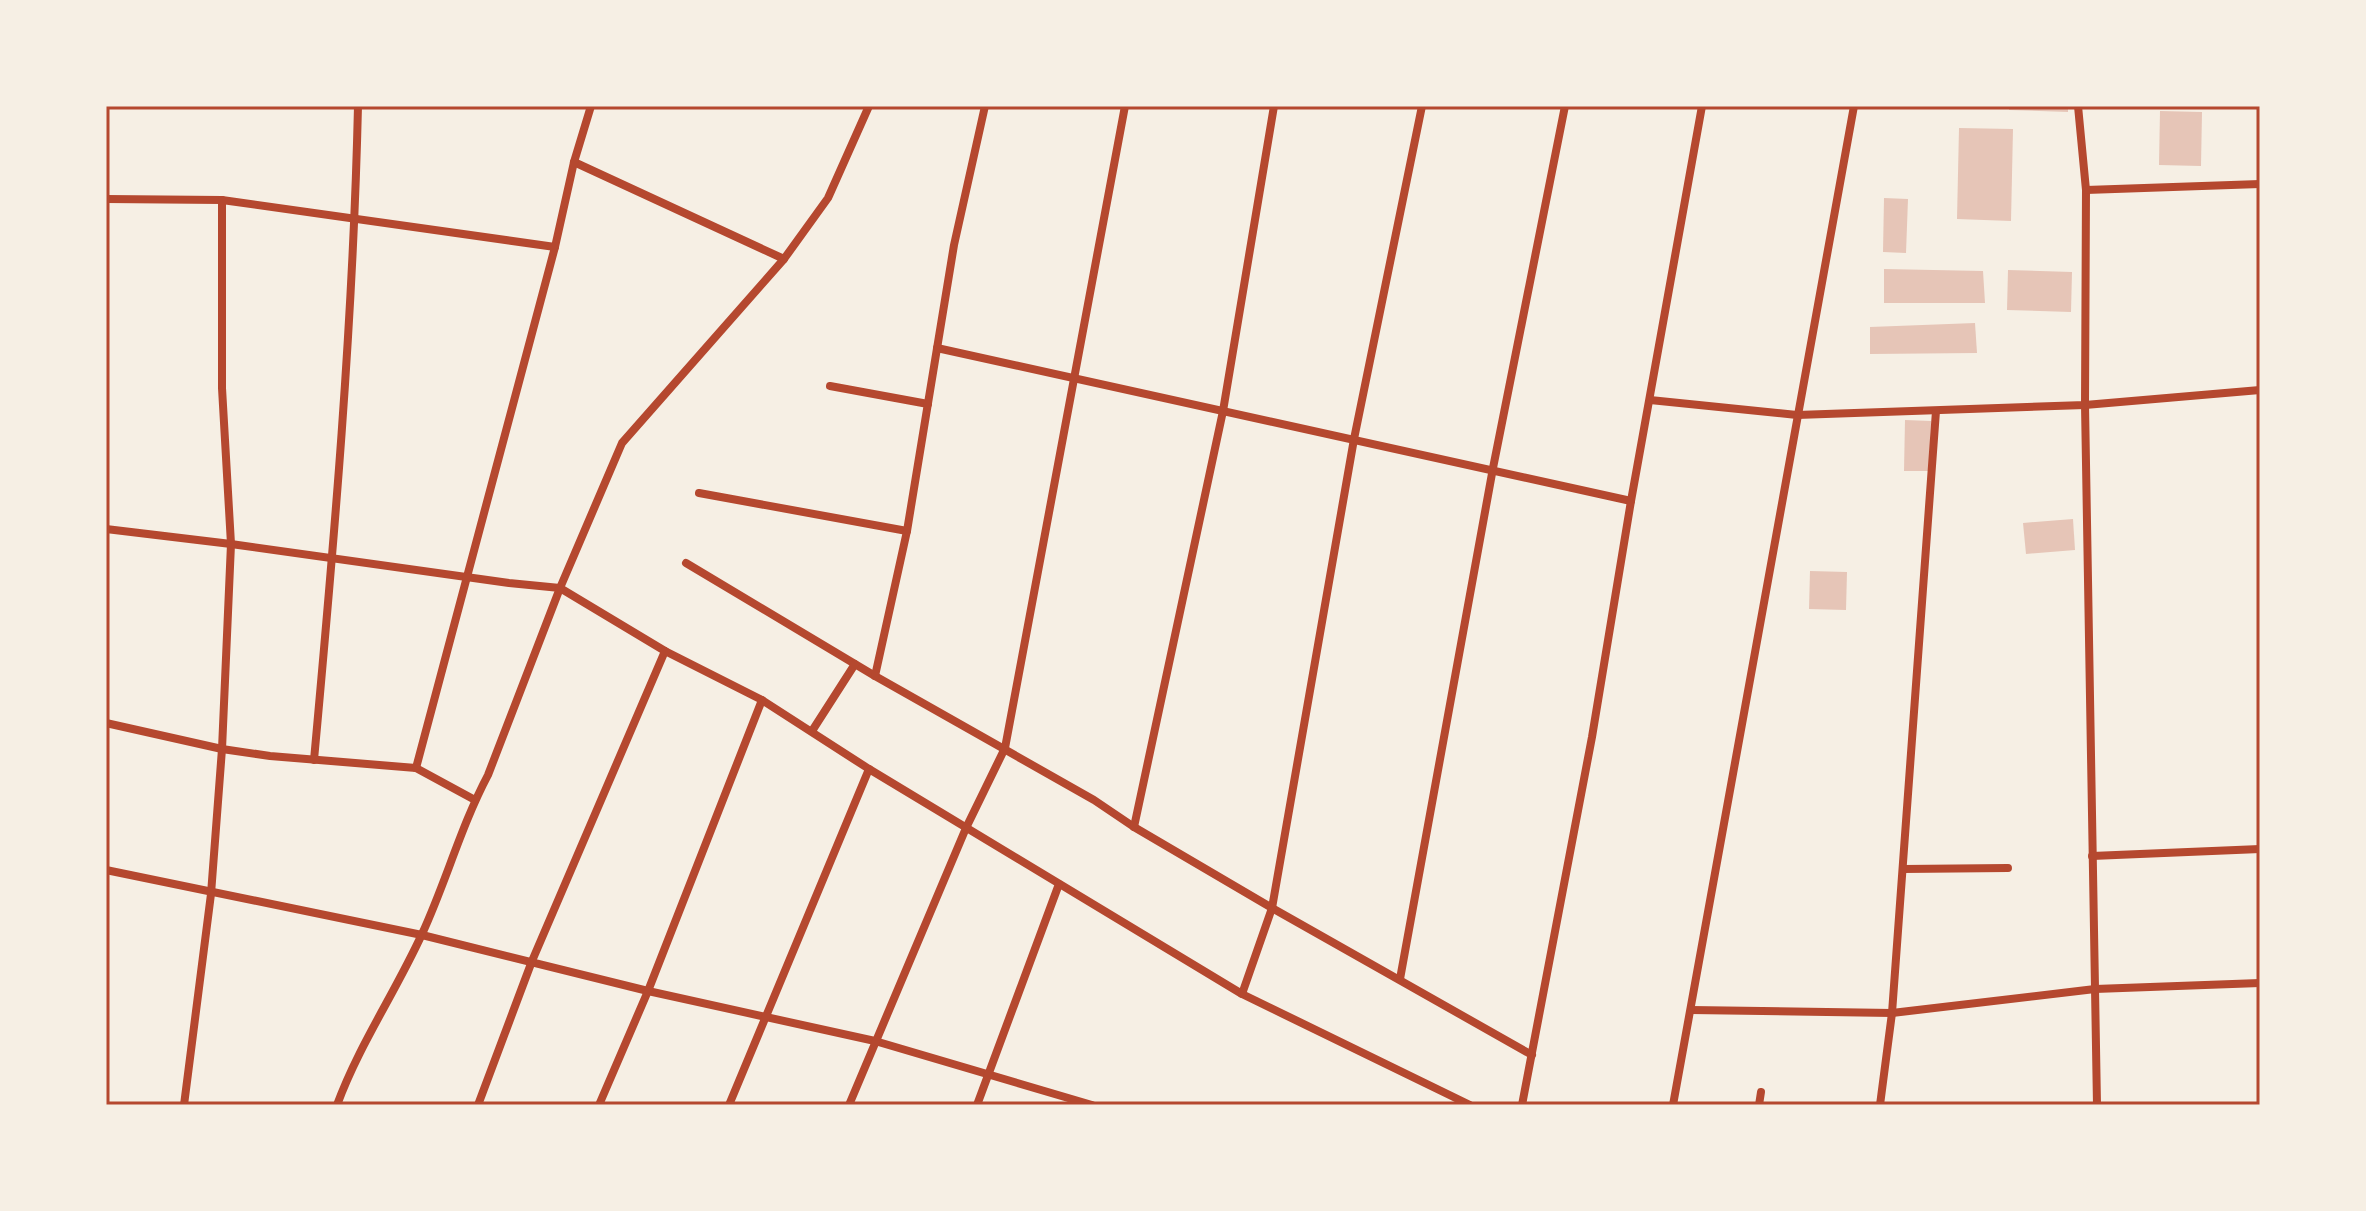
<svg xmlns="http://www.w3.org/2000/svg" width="2366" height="1211" viewBox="0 0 2366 1211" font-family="'Zilla Slab',serif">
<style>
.building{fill:#e6c5b7}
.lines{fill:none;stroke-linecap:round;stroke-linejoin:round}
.minor{stroke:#b5482f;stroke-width:8}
.neatline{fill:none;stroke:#b5482f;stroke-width:3}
</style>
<rect width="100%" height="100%" fill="#f6efe4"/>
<g class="building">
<path d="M2009 106H2068V112L2009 110Z"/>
<path d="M2160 111 2202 112 2201 166 2159 165Z"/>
<path d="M1959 128 2013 129 2011 221 1957 219Z"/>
<path d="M1884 198 1908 199 1906 253 1883 252Z"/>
<path d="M1884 269 1983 271 1985 303H1884Z"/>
<path d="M2008 270 2072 272 2071 312 2007 310Z"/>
<path d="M1975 323 1977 353 1870 354V327Z"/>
<path d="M1905 420 1931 421 1929 471H1904Z"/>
<path d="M2073 519 2075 550 2026 554 2023 523Z"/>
<path d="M1810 571 1847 572 1846 610 1809 609Z"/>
</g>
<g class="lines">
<g class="minor">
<path d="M2078 106 2086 190 2085 405 2097 1105"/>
<path d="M574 162 784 259"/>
<path d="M2086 190 2260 184"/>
<path d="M106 199 222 200 555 247"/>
<path d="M937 348 1631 501"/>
<path d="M830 386 928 404"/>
<path d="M1650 400 1797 415 2085 405 2260 390"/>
<path d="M699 493 907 531"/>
<path d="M106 529 231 544 509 583 560 588 665 651 762 700 869 769 1242 994 1470 1105"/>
<path d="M686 563 875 676 1094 800 1134 827 1272 908 1532 1055"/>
<path d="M875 676 907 531 954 245 985 106"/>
<path d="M106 723 222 749 270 756 416 768 475 800"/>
<path d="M812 731 855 664"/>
<path d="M314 760C334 542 353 324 358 106"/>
<path d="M416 768 555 247 574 162 591 106"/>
<path d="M1134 827 1223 411 1274 106"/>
<path d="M2092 856 2260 849"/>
<path d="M1903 869 2008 868"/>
<path d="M106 870 422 935 648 991 875 1041 1092 1105"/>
<path d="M1400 979 1493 468 1565 106"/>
<path d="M1242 994 1272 908 1354 439 1422 106"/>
<path d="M1691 1010 1892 1013 2095 989 2260 983"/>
<path d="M184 1105 211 894 222 749 231 544 222 388V200"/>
<path d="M337 1105C359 1045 395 993 422 934 446 882 461 826 488 775L560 588 622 443 784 259 828 198 869 106"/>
<path d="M478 1105 532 961 665 651"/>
<path d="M599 1105 648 991 762 700"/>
<path d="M729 1105 869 769"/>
<path d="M849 1105 966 828 1005 748 1125 106"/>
<path d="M977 1105 1059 884"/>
<path d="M1522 1105 1592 737 1631 501 1702 106"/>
<path d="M1673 1105 1854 106"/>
<path d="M1759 1105 1761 1092"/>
<path d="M1880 1105 1892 1013 1936 411"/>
</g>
</g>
<rect width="2366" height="1211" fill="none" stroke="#f6efe4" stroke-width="216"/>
<rect x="108" y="108" width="2150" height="995" class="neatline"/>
</svg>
